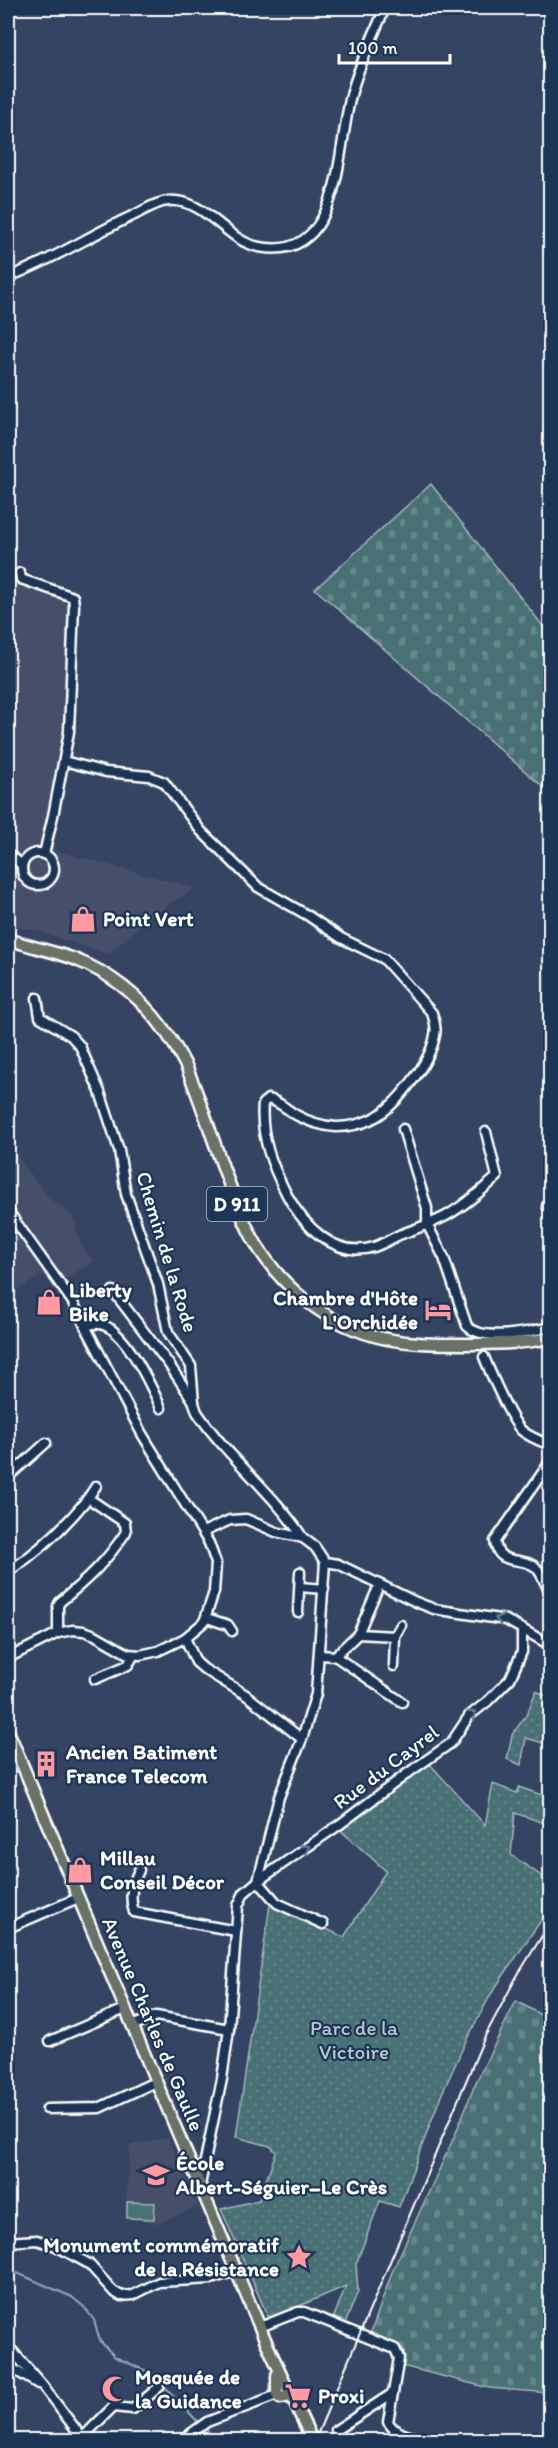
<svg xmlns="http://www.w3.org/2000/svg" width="558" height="2448" viewBox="0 0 558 2448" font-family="Itim,sans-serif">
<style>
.built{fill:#444f6a}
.grass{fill:url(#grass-dots);stroke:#a4b8ba;stroke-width:1.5}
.cemetery{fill:url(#cemetery-stones);stroke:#a4b8ba;stroke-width:1.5}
.pitch{fill:#4a7175;stroke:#a4b8ba;stroke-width:1.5}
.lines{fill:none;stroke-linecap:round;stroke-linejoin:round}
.stream{stroke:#91a9bc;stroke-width:2}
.minor-casing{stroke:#fff;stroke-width:13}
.major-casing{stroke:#fff;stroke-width:15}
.minor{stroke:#1d3557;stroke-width:8}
.major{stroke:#6a7166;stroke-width:10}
.rail{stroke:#fff;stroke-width:2}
.oneway{stroke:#6c7c92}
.labels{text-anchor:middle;stroke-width:4.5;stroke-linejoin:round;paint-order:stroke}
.shield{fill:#1d3557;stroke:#bbc2cd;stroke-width:1.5}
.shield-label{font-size:20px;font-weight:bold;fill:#fff}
.poi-label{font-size:21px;font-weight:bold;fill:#fff;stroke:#1d3557;text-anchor:start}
.street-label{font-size:21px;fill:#fff;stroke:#1d3557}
.park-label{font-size:21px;fill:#b7c6c8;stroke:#1d3557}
</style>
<defs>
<pattern id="grass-dots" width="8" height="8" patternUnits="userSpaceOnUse" patternTransform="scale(1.5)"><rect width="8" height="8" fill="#4a7175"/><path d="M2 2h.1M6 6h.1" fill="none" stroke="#65868a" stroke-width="1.8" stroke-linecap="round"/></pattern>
<pattern id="cemetery-stones" width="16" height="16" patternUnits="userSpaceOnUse" patternTransform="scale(1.5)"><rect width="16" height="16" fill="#4a7175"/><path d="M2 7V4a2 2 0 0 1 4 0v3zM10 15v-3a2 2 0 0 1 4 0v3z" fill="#65868a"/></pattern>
</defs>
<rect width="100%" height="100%" fill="#344462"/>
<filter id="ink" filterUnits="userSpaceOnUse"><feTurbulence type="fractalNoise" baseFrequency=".0167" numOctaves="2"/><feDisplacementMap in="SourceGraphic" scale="12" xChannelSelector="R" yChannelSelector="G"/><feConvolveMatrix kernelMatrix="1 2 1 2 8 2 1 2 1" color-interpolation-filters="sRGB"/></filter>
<g filter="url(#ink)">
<g class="built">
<path d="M8 563 34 577 75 591 80 600 75 645 76 717 53 850 195 888 150 917 108 954 37 931 8 925Z"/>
<path d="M8 1144 49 1198 73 1216 82 1247 94 1262 63 1279 54 1267 17 1291 8 1275Z"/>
<path d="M168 2138 198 2206 159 2223 125 2218 130 2145Z"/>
</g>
<g class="grass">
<path d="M536 1691 550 1697V1745L526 1738 521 1765 507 1759 512 1735 527 1714Z"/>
<path d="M429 1763 485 1825 493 1784 517 1793 519 1787 550 1798V1825L515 1813 511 1855 550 1882V1907L491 1994 466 2041 440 2098 399 2207 380 2201 356 2264 358 2291 345 2324 333 2319 346 2286 269 2319 221 2209 259 2200 276 2152 270 2146 236 2137 270 1904 344 1937 386 1871 338 1828Z"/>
</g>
<g class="cemetery">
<path d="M431 484 550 635V793L315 589Z"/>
<path d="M516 2001 550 2020V2049L546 2057 550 2059V2393L489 2388 402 2366 404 2352 399 2345 370 2335 392 2272 455 2135 475 2084Z"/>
</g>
<path class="pitch" d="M127 2202 155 2203 154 2219 127 2218Z"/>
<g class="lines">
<g class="stream">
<path d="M8 2269 72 2297 84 2307 94 2320 100 2341 115 2357 153 2374 199 2423"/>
<path d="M203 2427 217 2440"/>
</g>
<g class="minor-casing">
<g id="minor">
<path d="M8 277C47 263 91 235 130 217 142 212 155 202 168 201 207 198 225 241 259 247 346 264 336 140 353 88 361 61 374 34 385 8"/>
<path d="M20 573 21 579 73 597 74 605 69 732 53 816 44 854"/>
<path d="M64 761 106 772 149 776 164 782 201 831 258 887 307 915 341 938 384 959 432 1013C434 1020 437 1027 435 1035 431 1062 396 1107 372 1119 361 1124 348 1127 336 1127 323 1126 307 1121 296 1115 286 1109 279 1101 268 1099L263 1103C260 1136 272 1166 287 1195 304 1226 335 1259 374 1247 383 1244 391 1239 399 1235 415 1229 431 1224 446 1216 464 1206 481 1191 497 1177L486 1132"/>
<circle cx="38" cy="869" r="16"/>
<path d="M8 854 22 865"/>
<path d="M37 998 40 1017 71 1036 80 1046 100 1092 119 1150 126 1194 158 1284 168 1332 191 1366 194 1403 197 1412C228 1458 273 1492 303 1538"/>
<path d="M403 1129 427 1208V1224L444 1258 467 1326C483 1342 530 1332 550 1327"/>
<path d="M547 1206 550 1204"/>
<path d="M8 1211 72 1301 142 1434 209 1543 216 1563 214 1592 204 1622 185 1638 158 1651 140 1655 128 1654 95 1635 84 1631 72 1630 58 1633 8 1658"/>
<path d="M113 1291 168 1363 194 1402"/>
<path d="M85 1326C90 1325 95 1323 99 1324 124 1326 152 1388 161 1408"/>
<path d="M484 1357C490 1372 511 1420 521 1430 529 1437 540 1441 550 1445"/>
<path d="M550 1462 495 1541C498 1567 520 1556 534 1566 543 1572 543 1583 550 1590"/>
<path d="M8 1477 46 1443"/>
<path d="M88 1498 96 1486"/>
<path d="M203 1532 230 1520 246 1519 276 1532 303 1538 315 1547 325 1562 338 1564 416 1602 434 1609 506 1620 550 1645"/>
<path d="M8 1572C39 1551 65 1527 88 1498L125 1523 126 1532C106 1562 88 1579 60 1602L58 1606V1633"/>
<path d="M300 1587 324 1589"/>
<path d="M298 1612 300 1572"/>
<path d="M207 1618 228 1625 232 1631"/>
<path d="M358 1634 395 1636"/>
<path d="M185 1638 196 1662 204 1669 246 1695 302 1739"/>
<path d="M320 1655 335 1656 358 1634 377 1590"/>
<path d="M335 1656 402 1702"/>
<path d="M394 1666 395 1636 401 1625"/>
<path d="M95 1679 128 1665 134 1655"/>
<path d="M139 1870C132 1885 129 1896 134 1912L236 1931"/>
<path d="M323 1924 277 1903 258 1881 339 1825 408 1773 451 1743 469 1716 488 1701 510 1679 522 1652V1629"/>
<path d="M8 1928 78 1898"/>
<path d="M132 2026 156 2016 229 2029"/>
<path d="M50 2041 125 2009"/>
<path d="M47 2109 99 2108 155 2082"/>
<path d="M200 2185 222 2079 229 2029 238 1906 244 1893 258 1881 279 1797 302 1739 316 1694 325 1562"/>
<path d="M8 2242 37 2240 56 2246 89 2264 113 2291 121 2296 133 2295 159 2282 211 2279 236 2271"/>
<path d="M260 2327 298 2312H304L395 2349 399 2358 388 2422C398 2439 425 2438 442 2440"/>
<path d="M8 2346 42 2385 84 2440"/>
<path d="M8 2366 38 2384"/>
<path d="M336 2430 393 2393"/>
<path d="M82 2438 113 2407 133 2409 159 2387"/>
<path d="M182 2440 207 2422 277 2395"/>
<path d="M302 2440 303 2438"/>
</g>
</g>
<g class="major-casing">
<g id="major">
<path d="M8 939C30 947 53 951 74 959 126 979 162 1018 186 1066 209 1120 223 1177 248 1229 274 1283 327 1327 387 1339 412 1344 438 1344 464 1344 493 1344 522 1344 550 1338"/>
<path d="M8 1731 267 2344 312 2440"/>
<path d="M277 2375V2395L280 2398 286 2397"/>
</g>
</g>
<use href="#minor" class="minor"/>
<use href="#major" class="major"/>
<path class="rail" d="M315 2440 485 2036 517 1976 550 1923"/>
</g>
<defs><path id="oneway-chevron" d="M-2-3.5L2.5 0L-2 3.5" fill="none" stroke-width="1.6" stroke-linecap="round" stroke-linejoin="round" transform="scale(1.5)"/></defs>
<g class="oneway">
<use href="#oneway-chevron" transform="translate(499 1619) rotate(-164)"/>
<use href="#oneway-chevron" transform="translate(473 1714) rotate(-40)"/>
<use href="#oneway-chevron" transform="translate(306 1848) rotate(-35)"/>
</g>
</g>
<defs>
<g id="shop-bare" transform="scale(2.07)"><path d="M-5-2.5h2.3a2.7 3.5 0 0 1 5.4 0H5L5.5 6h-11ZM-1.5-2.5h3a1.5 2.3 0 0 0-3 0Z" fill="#ff9aa2" stroke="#1d3557" stroke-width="2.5" paint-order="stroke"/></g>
<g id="hotel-bare" transform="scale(2.07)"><path d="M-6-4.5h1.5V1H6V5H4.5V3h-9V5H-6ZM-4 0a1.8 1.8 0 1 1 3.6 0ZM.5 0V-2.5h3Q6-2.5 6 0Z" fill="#ff9aa2" stroke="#1d3557" stroke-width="2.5" paint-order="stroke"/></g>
<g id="building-bare" transform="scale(2.07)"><path d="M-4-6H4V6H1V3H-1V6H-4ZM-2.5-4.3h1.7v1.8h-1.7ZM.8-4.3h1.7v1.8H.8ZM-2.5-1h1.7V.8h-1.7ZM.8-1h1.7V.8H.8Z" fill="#ff9aa2" stroke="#1d3557" stroke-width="2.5" paint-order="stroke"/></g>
<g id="school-bare" transform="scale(2.07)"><path d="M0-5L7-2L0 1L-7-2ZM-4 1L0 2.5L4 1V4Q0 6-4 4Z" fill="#ff9aa2" stroke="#1d3557" stroke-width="2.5" paint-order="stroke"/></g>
<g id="sight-bare" transform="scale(2.07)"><path d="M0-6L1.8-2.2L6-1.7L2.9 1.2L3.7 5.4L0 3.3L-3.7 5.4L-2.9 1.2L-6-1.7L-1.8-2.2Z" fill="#ff9aa2" stroke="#1d3557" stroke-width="2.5" paint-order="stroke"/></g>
<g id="mosque-bare" transform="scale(2.07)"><path d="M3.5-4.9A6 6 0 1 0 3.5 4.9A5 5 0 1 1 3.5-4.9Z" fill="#ff9aa2" stroke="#1d3557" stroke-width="2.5" paint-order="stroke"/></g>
<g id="supermarket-bare" transform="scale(2.07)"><path d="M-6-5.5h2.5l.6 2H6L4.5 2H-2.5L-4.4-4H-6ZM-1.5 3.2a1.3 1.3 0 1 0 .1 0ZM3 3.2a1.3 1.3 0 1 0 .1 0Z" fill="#ff9aa2" stroke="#1d3557" stroke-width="2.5" paint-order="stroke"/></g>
</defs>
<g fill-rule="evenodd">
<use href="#shop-bare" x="83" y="919"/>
<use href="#shop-bare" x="49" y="1302"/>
<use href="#hotel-bare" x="438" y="1310"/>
<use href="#building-bare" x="46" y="1764"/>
<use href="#shop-bare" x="80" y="1870"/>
<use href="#school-bare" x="156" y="2175"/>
<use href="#sight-bare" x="299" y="2257"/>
<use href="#mosque-bare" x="115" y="2389"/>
<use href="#supermarket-bare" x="298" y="2396"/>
</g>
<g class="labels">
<rect class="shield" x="207" y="1187" width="60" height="34" rx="4.5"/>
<g class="shield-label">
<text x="237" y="1211">D 911</text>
</g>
<g class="poi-label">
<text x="103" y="926">Point Vert</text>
<text x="69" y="1297">Liberty<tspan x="69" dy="24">Bike</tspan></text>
<text x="418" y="1305" text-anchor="end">Chambre d'Hôte<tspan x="418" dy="24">L'Orchidée</tspan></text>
<text x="66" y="1759">Ancien Batiment<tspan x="66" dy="24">France Telecom</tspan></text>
<text x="100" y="1865">Millau<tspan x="100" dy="24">Conseil Décor</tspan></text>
<text x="176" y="2170">École<tspan x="176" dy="24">Albert-Séguier–Le Crès</tspan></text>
<text x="279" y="2252" text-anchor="end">Monument commémoratif<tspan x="279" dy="24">de la Résistance</tspan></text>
<text x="135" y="2384">Mosquée de<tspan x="135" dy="24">la Guidance</tspan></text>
<text x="318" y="2403">Proxi</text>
</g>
<g class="street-label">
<text transform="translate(167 1252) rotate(73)" y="7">Chemin de la Rode</text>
<text transform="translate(386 1767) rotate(-37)" y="7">Rue du Cayrel</text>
<text transform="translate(153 2024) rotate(67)" y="7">Avenue Charles de Gaulle</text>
</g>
<g class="park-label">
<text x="354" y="2035">Parc de la<tspan x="354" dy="24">Victoire</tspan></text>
</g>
</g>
<rect width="558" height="2448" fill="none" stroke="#1d3557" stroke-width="30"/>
<rect x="15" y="15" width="528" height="2418" fill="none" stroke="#fff" stroke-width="2" filter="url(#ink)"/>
<path d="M339 54v9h111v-9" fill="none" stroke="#ffffff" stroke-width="3"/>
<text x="348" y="54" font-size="18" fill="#ffffff" stroke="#1d3557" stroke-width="4.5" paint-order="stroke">100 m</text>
</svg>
